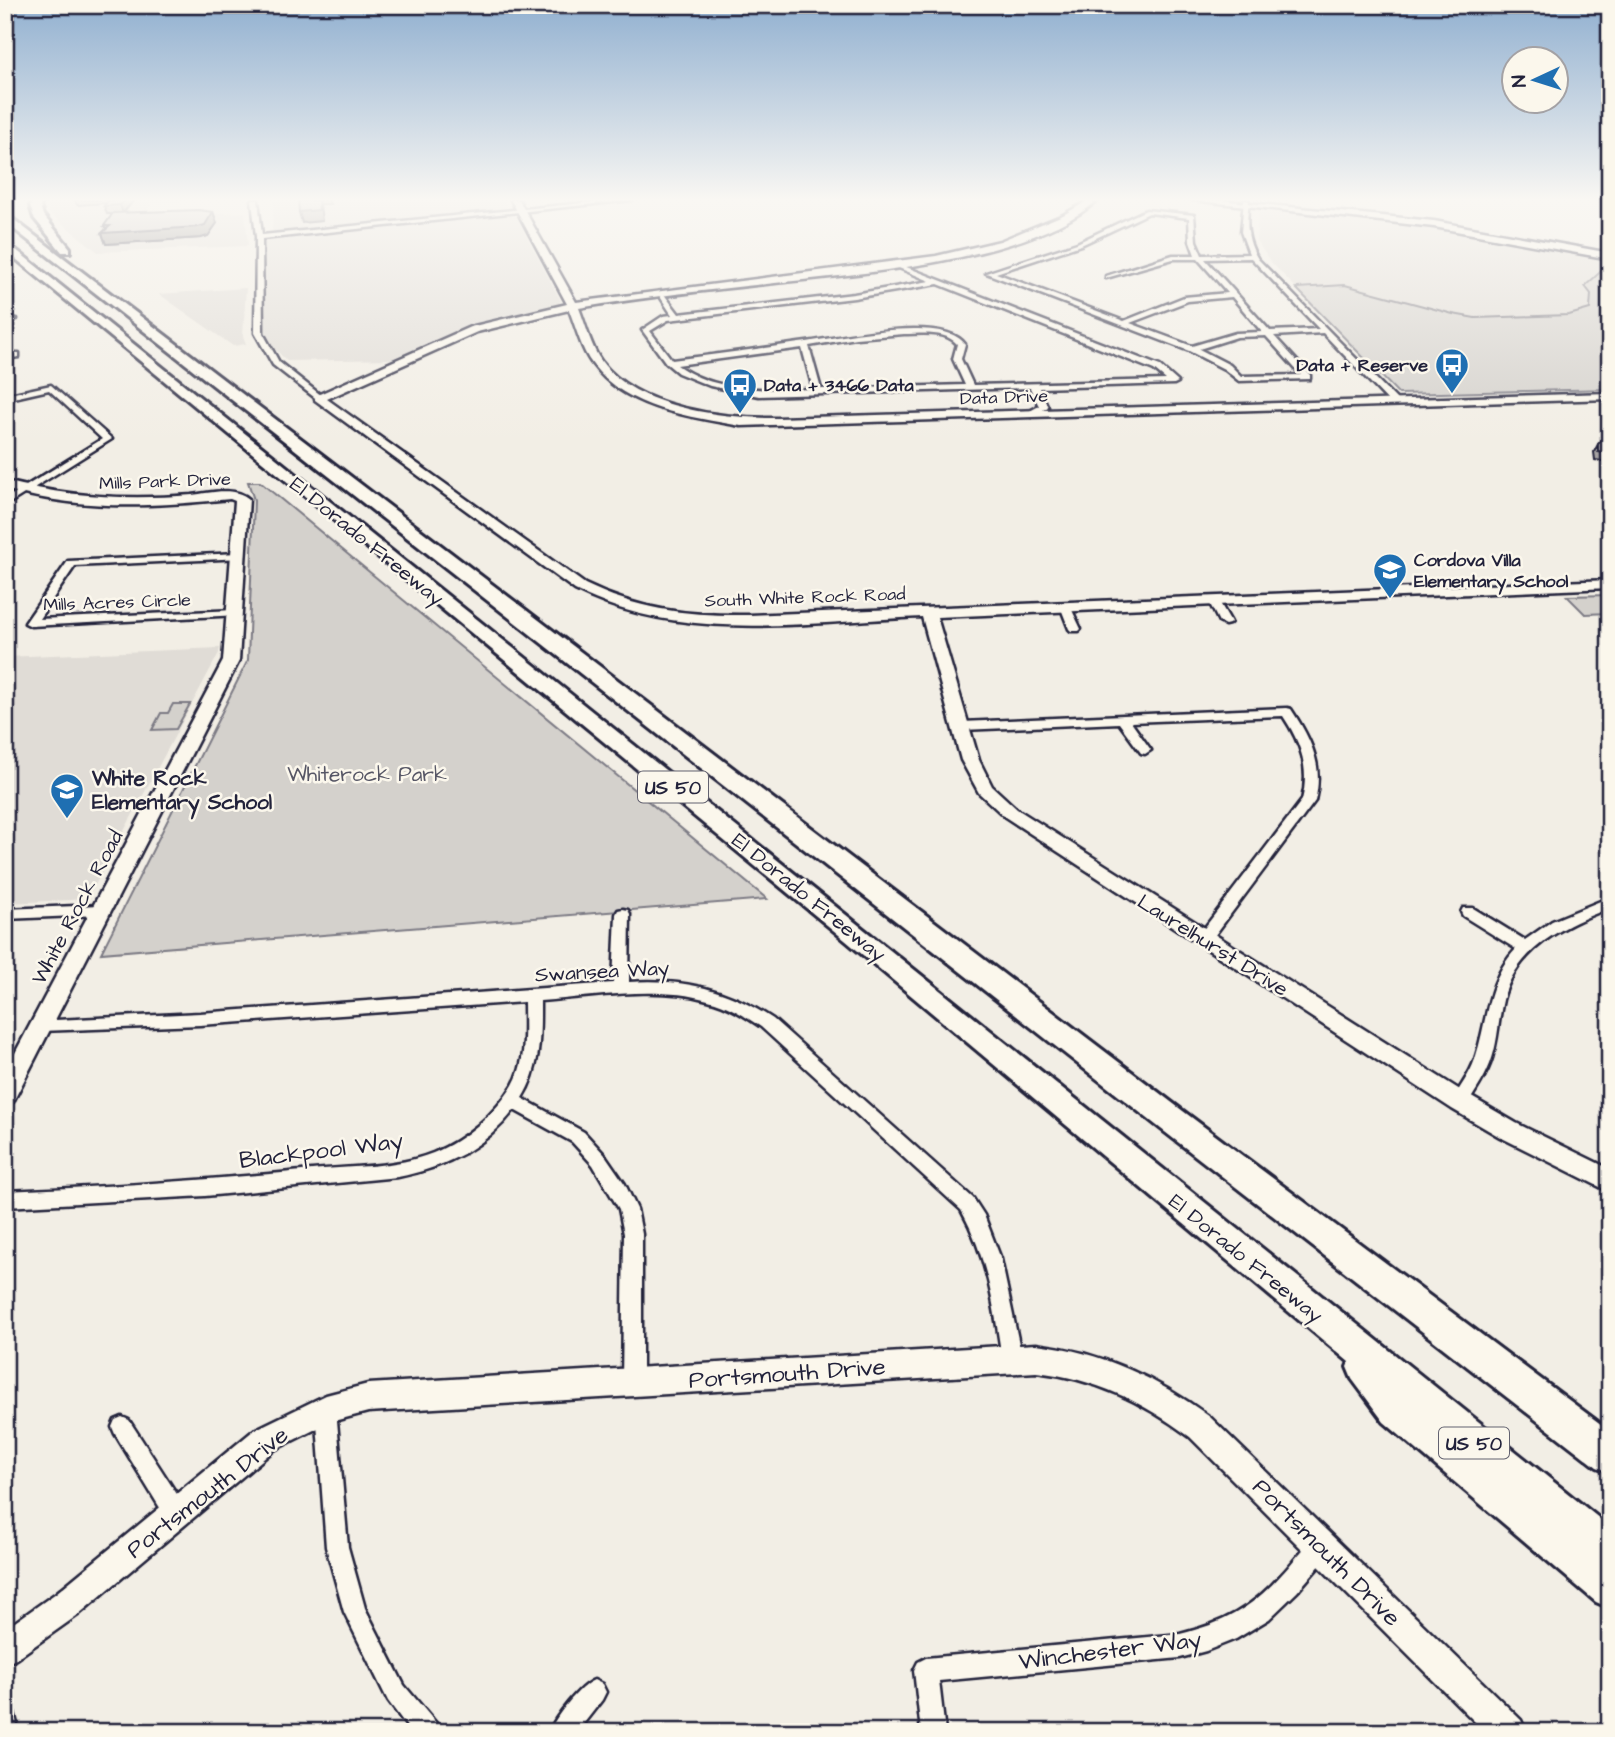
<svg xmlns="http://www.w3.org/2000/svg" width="1615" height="1737" viewBox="0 0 1615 1737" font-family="'Architects Daughter',sans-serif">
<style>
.built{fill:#e0dcd6}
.green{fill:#d4d1cc;stroke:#7b7a84;stroke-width:2}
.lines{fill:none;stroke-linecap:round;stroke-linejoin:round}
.street-casing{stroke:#22223b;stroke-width:5}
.secondary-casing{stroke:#22223b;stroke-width:5}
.highway-casing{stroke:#22223b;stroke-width:6}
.street{fill:#fbf7ec;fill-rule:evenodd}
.secondary{fill:#fbf7ec;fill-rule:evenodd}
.highway{fill:#fbf7ec;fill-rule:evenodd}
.wall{fill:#a7a3a3;stroke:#22223b;stroke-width:2}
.shaded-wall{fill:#888585;stroke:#22223b;stroke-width:2}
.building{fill:#c2bebe;stroke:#22223b;stroke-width:2}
.labels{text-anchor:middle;stroke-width:5;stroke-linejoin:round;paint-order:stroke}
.far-poi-label{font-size:18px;font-weight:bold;fill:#22223b;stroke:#fbf7ec;text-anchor:start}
.far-street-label{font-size:18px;fill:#22223b;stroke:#fbf7ec}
.shield{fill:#fbf7ec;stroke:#636270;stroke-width:2}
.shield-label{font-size:19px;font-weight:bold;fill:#22223b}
.street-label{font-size:21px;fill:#22223b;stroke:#fbf7ec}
.park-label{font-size:21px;fill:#575766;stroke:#fbf7ec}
.poi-label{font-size:21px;font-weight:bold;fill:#22223b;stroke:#fbf7ec;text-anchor:start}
.near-street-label{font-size:24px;fill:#22223b;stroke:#fbf7ec}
</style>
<rect width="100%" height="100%" fill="#f2eee5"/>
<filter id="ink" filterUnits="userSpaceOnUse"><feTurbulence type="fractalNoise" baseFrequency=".0143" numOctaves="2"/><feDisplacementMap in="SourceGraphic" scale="14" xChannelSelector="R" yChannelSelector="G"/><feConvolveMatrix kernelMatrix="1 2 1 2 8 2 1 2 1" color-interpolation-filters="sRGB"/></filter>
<g filter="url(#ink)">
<g class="built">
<path d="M50 200H191L152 203 142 217 245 212 248 246 98 252 48 212Z"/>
<path d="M274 200H504L507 206 500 210 277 231H272Z"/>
<path d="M1265 211 1346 217 1484 236 1610 260V263L1585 286 1591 294 1590 309 1569 315 1475 318 1453 314 1345 285 1296 288 1270 261 1256 240 1259 212Z"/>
<path d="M510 215 516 216 561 301 557 305 499 317 461 329 394 359 287 361 268 342 264 325 265 243 268 240Z"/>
<path d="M246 288 243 336 246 344 233 346 159 294Z"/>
<path d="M220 648 219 653 93 889 80 898 72 900 5 903V657Z"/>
</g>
<g class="green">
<path d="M1610 263V389L1399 394 1296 288 1345 285 1453 314 1475 318 1569 315 1590 309 1591 294 1585 286Z"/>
<path d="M248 482H260L767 899 101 953 248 660 254 500Z"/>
<path d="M1610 595V613L1585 614 1567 596Z"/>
<path d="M173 704H190L176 729 152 730 161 713H168Z"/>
</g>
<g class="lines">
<g class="street-casing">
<g id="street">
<path d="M252 200H258L262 235 613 200H632L262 239 263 333 279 362 322 396V400L319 401 273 365 255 333 256 237Z"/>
<path d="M1244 200 1249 201C1246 223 1246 240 1258 259L1398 401V405H1392L1323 333 1274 336 1310 375V379L1239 381 1224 369 1189 351 986 273 1077 243 1146 210 1194 215 1196 241 1202 255 1249 254 1241 232ZM1149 213 1189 218 1190 241 1195 255H1173L1106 276V278L1173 259H1198L1228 293 1184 297 1124 321 996 273 1081 245ZM1251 258 1254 261 1319 329 1270 331 1205 259ZM1232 297 1262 332 1236 333 1192 346 1130 323 1188 301ZM1266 336 1301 375 1241 376 1230 365 1199 349 1237 337Z"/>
<path d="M896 263 1160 366 1178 382 1174 384 1039 388 1048 407 1031 417 1028 416V412L1039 406 1030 388 759 396 710 386 678 373 666 363 642 330 663 316 672 315 659 295 663 293 679 314 854 294 930 281 894 266ZM938 284 1154 370 1166 380 973 385 961 359 965 344C943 313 833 339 799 343 757 349 715 355 672 360L650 331 668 320 854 298ZM904 334C921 334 945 330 957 344L953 359 965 385 821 389 809 346 856 338ZM802 348 813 389C767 390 716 393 677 365Z"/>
<path d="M5 317 17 319 5 321Z"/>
<path d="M16 353H19V357L5 359V355Z"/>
<path d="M51 385 112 439 5 506V499L102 439 49 390 5 400V395Z"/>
<path d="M239 553 243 554V558L75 566 39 619 235 610 239 611V615L31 626 25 623 68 561Z"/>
<path d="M1213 597 1217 598 1231 622 1229 624 1225 625 1219 622 1208 600Z"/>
<path d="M1065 603 1070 606 1081 629 1079 631H1071L1069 629 1060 606Z"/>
<path d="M1287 708 1291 709C1311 739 1324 765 1315 801L1209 943H1199L1197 939 1199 935 1302 800C1310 768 1301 743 1283 716L1131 722 1151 750 1145 754 1141 753 1119 723 962 730 956 726 962 722Z"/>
<path d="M1610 897V908C1564 925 1516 949 1503 1000 1498 1021 1498 1044 1490 1064 1484 1080 1474 1093 1466 1107L1460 1109 1454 1107 1452 1102C1459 1087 1470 1075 1475 1059 1488 1020 1486 981 1516 949L1463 916 1461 912 1463 908H1473L1525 940 1552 921Z"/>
<path d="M100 905 105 906 107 910 105 914 100 915 5 919V909Z"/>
<path d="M623 909 628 910 630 914 629 982C682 978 728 989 773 1019L973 1198 984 1215 1001 1259 1022 1358 1019 1365 1012 1368 1005 1365 1002 1358C994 1306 987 1256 961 1210L761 1027C745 1016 728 1005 708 1000 657 985 593 997 540 1001 540 1035 541 1068 522 1098L584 1132 605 1155 625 1184 637 1209 642 1234V1383L639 1390 632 1393 625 1390 622 1383 624 1234 619 1209 593 1165 572 1142 514 1110C485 1148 444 1168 398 1177L205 1196 5 1207V1191C108 1187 210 1180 312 1170 352 1166 396 1168 433 1153 465 1140 495 1114 513 1085 527 1061 524 1029 524 1002L200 1025 41 1031 35 1029 33 1025 35 1021 200 1013 613 983 616 914 618 910Z"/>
<path d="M326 1399 333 1402 336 1409 348 1547 365 1608 404 1685 436 1723 439 1732H411L388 1701 344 1612 326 1547 316 1409 319 1402Z"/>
<path d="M122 1417 129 1420 184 1505 187 1513 184 1521 176 1524 168 1521 115 1434 112 1427 115 1420Z"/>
<path d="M1321 1536 1329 1539 1332 1547 1329 1555 1297 1592 1269 1619 1236 1639 1206 1651 1180 1658 939 1681 945 1732H921L914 1670 918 1662 926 1658 1180 1634C1224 1623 1251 1609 1282 1574 1294 1562 1305 1543 1321 1536Z"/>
<path d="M594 1680 602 1684 606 1692 602 1700 577 1732H549C555 1717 579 1686 594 1680Z"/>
<path d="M5 1709 14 1712 19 1732H5Z"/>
</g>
</g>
<g class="secondary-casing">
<g id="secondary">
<path d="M511 200H519L576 302 936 256 1000 241 1063 215 1089 200H1098C1030 260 865 273 775 283 710 290 644 297 579 308 586 325 591 348 602 362 638 409 723 418 777 418L1610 393V399L741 426C690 417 626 409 593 365 581 350 576 327 569 310L477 332 327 399 585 584C638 610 691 616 750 615L1610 580V588L937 617 979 760 992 786 1017 809 1468 1095 1516 1123 1610 1169V1192L1500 1137 1452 1109 1005 817 979 793 961 760 922 617C807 622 681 644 575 590L315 400V396L470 327 567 304Z"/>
<path d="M1192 200H1219L1434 221 1610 253V259L1434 227Z"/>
<path d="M5 481C68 497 127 500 192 495 210 493 234 486 249 499L239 661 13 1102 5 1105V1072L223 661 235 501 230 499C153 507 80 511 5 489Z"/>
<path d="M1036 1344C1102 1352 1157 1378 1210 1417L1521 1720 1526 1732H1485L1190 1437C1142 1401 1096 1379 1036 1372L368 1412 330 1422 274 1450 78 1615 16 1659 5 1664V1629L56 1593 254 1430 326 1395 368 1384Z"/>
</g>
</g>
<g class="highway-casing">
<g id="highway">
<path d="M34 200H44L40 206 43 215 70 248V252H62L34 218 30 206Z"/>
<path d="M5 213 1183 1111 1610 1431V1472L1597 1467 1161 1129 5 222Z"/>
<path d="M5 241 1610 1527V1608L1596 1602 1384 1422 1352 1379 1347 1367 1349 1362 833 930 5 250Z"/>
</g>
</g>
<use href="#street" class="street"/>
<use href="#secondary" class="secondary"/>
<use href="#highway" class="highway"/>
</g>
<g class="wall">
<path d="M75 200H134L123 213 213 212 217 223 208 236 201 238 106 244 102 233 106 229 104 226 113 214H107L104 206 106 203 77 205Z"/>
<path d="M1610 433V462L1595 460 1594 452 1598 444Z"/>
</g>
<g class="shaded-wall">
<path d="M125 200H134L123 213 120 205Z"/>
<path d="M318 200H329L330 204H320L322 221 302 223 299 212Z"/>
<path d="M213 212 217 223 208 236 201 238 106 244 102 233Z"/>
</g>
<g class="building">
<path d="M109 200H125L120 205 104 206Z"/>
<path d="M298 200H318L319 210 299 212Z"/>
<path d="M199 210 213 212 205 225 198 227 102 233 110 226H104L113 213Z"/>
<path d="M1610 433V454L1598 452V444Z"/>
</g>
</g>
<linearGradient id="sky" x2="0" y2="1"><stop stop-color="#91b0d0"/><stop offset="0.45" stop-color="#f9f7f3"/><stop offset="1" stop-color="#f9f7f3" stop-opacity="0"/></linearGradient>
<rect width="1615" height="443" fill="url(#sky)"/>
<defs>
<g id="bus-pin" transform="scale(1.75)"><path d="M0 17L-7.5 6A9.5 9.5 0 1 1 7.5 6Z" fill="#1f6fb2" stroke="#fbf7ec"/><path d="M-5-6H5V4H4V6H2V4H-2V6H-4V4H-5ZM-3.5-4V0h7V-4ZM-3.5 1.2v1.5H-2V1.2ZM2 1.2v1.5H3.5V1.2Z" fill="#fff"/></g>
<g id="school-pin" transform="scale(1.75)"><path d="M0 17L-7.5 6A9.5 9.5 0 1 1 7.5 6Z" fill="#1f6fb2" stroke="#fbf7ec"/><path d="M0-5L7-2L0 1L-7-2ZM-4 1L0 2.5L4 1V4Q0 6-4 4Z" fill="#fff"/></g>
</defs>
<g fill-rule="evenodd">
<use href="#bus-pin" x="1452" y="365"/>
<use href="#bus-pin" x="740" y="385"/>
<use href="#school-pin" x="1390" y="570"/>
<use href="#school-pin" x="67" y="790"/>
</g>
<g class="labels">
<g class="far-poi-label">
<text x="1428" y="371" text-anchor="end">Data + Reserve</text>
<text x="764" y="391">Data + 3466 Data</text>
<text x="1414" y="566">Cordova Villa<tspan x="1414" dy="21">Elementary School</tspan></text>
</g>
<g class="far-street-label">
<text transform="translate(1004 397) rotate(-2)" y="6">Data Drive</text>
<text transform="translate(165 481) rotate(-2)" y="6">Mills Park Drive</text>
<text transform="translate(805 597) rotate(-2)" y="6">South White Rock Road</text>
<text transform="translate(117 602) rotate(-2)" y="6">Mills Acres Circle</text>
</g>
<g class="shield">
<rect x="638" y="771.5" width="70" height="31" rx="5"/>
<rect x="1439" y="1427.5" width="70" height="31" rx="5"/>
</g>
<g class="shield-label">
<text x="673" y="794">US 50</text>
<text x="1474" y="1450">US 50</text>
</g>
<g class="street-label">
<text transform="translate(367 541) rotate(39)" y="7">El Dorado Freeway</text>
<text transform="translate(809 897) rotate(39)" y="7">El Dorado Freeway</text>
<text transform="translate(77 907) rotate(-62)" y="7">White Rock Road</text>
<text transform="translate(1213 945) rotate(32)" y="7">Laurelhurst Drive</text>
<text transform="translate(602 971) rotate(-3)" y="7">Swansea Way</text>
<text transform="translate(1246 1258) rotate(39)" y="7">El Dorado Freeway</text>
</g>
<g class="park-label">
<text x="367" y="781">Whiterock Park</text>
</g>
<g class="poi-label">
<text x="92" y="785">White Rock<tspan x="92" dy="24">Elementary School</tspan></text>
</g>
<g class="near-street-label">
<text transform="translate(321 1150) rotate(-7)" y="8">Blackpool Way</text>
<text transform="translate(787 1373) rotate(-4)" y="8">Portsmouth Drive</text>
<text transform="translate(207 1492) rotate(-38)" y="8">Portsmouth Drive</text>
<text transform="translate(1327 1552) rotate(45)" y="8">Portsmouth Drive</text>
<text transform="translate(1110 1650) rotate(-7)" y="8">Winchester Way</text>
</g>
</g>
<rect width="1615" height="1737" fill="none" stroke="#fbf7ec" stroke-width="28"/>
<rect x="14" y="14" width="1587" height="1709" fill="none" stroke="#22223b" stroke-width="2.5" filter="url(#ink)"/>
<g transform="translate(1535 80) rotate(266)"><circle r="33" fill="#fbf7ec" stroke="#a4a2a5" stroke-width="2"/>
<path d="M0-5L12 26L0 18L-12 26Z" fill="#1f6fb2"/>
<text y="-10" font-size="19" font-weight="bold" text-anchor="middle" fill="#22223b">N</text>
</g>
</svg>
